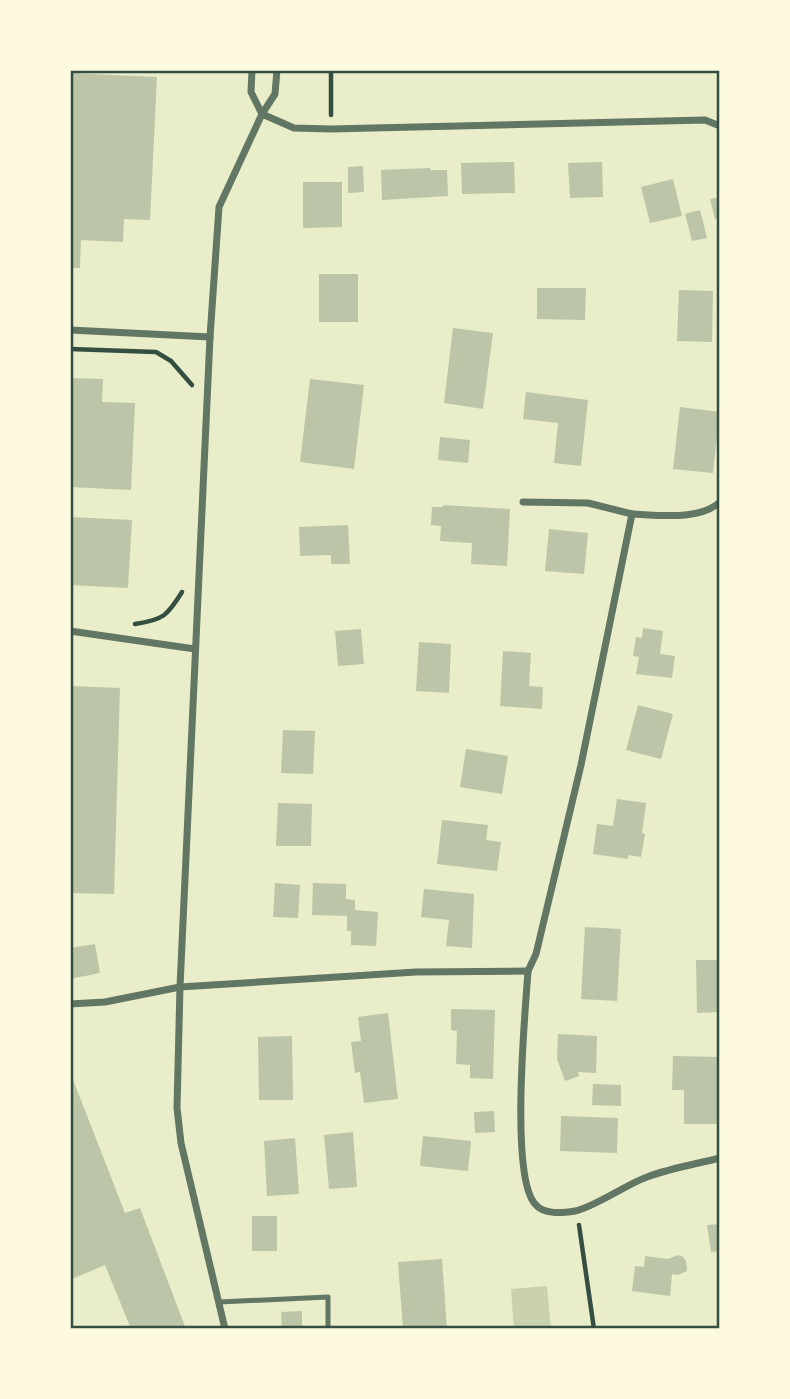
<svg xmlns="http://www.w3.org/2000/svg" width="790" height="1399" viewBox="0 0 790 1399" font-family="'Source Sans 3',sans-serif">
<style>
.green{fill:#cad2ad}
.building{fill:#bcc5a7}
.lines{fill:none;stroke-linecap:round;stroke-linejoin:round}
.path{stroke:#344e41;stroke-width:4.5}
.service{stroke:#617663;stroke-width:5}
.minor{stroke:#617663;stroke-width:7}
.neatline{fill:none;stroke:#344e41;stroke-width:2.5}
</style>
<rect width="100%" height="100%" fill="#e9edc9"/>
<path class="green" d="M547 1286 551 1329H514L511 1289Z"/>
<g class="building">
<path d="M70 73 157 77 150 220 124 219 123 242 81 240 80 268H70Z"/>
<path d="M514 162 515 193 462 194 461 163Z"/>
<path d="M602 162 603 197 570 198 568 163Z"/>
<path d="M363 166 364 192 348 193V167Z"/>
<path d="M430 168V170H447L448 196 382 200 381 170Z"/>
<path d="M673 179 682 216 650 223 641 187Z"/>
<path d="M303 182H342V227L303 228Z"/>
<path d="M720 197V218L715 219 710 199Z"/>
<path d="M700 210 707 238 692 241 685 214Z"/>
<rect x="319" y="274" width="39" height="48"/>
<path d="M537 288H586L585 320 537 319Z"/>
<path d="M679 290 713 291 712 342 677 341Z"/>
<path d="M453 328 493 333 483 409 444 403Z"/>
<path d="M70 378 103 379 102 402 135 403 131 490 70 487Z"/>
<path d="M310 379 364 385 354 469 300 462Z"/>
<path d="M526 392 588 400 581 466 554 463 558 423 523 419Z"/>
<path d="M680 407 720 412V437H717L713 473 673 469Z"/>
<path d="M440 437 470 440 468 463 438 460Z"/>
<path d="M443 505 510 509 507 566 471 564 472 543 440 541 441 526 431 525 432 507H443Z"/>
<path d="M70 517 132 520 128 588 70 585Z"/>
<path d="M348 525 350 564H331V555L300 556 299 527Z"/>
<path d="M549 529 588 533 584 574 545 571Z"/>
<path d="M643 628 663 631 660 654 675 656 672 678 636 674 639 657 633 656 636 637 642 638Z"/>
<path d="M361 629 364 664 338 666 335 631Z"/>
<path d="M419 642 451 644 449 693 416 691Z"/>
<path d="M503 651 531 653 529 686 543 687 542 709 500 706Z"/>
<path d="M70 686 120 688 114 894 70 893Z"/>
<path d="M638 705 673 714 661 759 626 750Z"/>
<path d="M283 730 315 731 313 774 281 773Z"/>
<path d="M466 749 508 756 502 794 460 787Z"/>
<path d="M617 799 646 803 642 833 645 834 641 857 628 855V859L593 854 597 824 613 826Z"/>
<path d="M278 803 312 804 311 846H276Z"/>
<path d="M442 820 488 825 486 840 501 842 497 871 437 864Z"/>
<path d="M275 883 300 885 298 918 273 917Z"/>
<path d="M313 883 346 884V899L355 900V910L378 912 376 946 351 945V931H347V916L312 915Z"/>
<path d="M424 889 474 894 472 948 446 946 449 920 421 917Z"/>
<path d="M585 927 621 929 617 1001 581 999Z"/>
<path d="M95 944 100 973 70 979V948Z"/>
<path d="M696 960H720V1012L697 1013Z"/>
<path d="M451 1009 495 1010 493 1079 470 1078V1065L456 1064 457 1031 451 1030Z"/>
<path d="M388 1013 398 1099 364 1103 360 1072 355 1073 351 1042 361 1041 358 1017Z"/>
<path d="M558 1034 597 1036 596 1073 578 1072 579 1076 565 1081 557 1059Z"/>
<path d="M292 1036 293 1100H259L258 1037Z"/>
<path d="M673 1056 720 1057 719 1124H684V1090H672Z"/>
<path d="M70 1072 125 1213 140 1208 186 1329H131L105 1265 70 1280Z"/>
<path d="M593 1084 621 1085V1106L592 1105Z"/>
<path d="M494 1111 495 1132 475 1133 474 1112Z"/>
<path d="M561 1116 618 1118 617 1153 560 1151Z"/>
<path d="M353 1132 357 1187 329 1189 324 1135Z"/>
<path d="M423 1136 471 1141 468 1171 420 1166Z"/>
<path d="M295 1138 299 1194 267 1196 264 1141Z"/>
<rect x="252" y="1216" width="25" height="35"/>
<path d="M720 1224V1251L711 1252 707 1225Z"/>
<path d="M678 1255 682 1256 686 1261 687 1271 678 1275 672 1274 670 1296 632 1291 635 1266 644 1267 645 1256 668 1259Z"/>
<path d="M442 1259 447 1329H403L398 1262Z"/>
<path d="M302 1311V1329H282L281 1312Z"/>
</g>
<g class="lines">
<g class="path">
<path d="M331 70V115"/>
<path d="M70 349 156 352 171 361 192 385"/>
<path d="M135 624C163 620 167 616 182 592"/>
<path d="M579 1225 594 1329"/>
</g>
<path class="service" d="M219 1302 328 1297V1329"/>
<g class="minor">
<path d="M252 70 251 92 262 114"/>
<path d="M262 114 294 128 331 129 705 120 720 126"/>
<path d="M70 330 210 337"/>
<path d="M523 502 588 503 632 514"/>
<path d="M720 502C699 521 659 515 632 514L581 765 536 954 528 971C525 1014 510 1176 535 1204 544 1215 562 1213 575 1211 593 1208 627 1184 647 1177 671 1168 696 1164 720 1158"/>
<path d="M70 631 195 649"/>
<path d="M70 1004 105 1002 180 987 416 972 528 971"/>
<path d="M225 1329 181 1143 177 1108 180 987 210 337 219 207 262 114 275 94 277 70"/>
</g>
</g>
<rect width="790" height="1399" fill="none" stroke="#fefae0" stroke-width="144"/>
<rect x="72" y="72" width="646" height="1255" class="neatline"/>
</svg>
